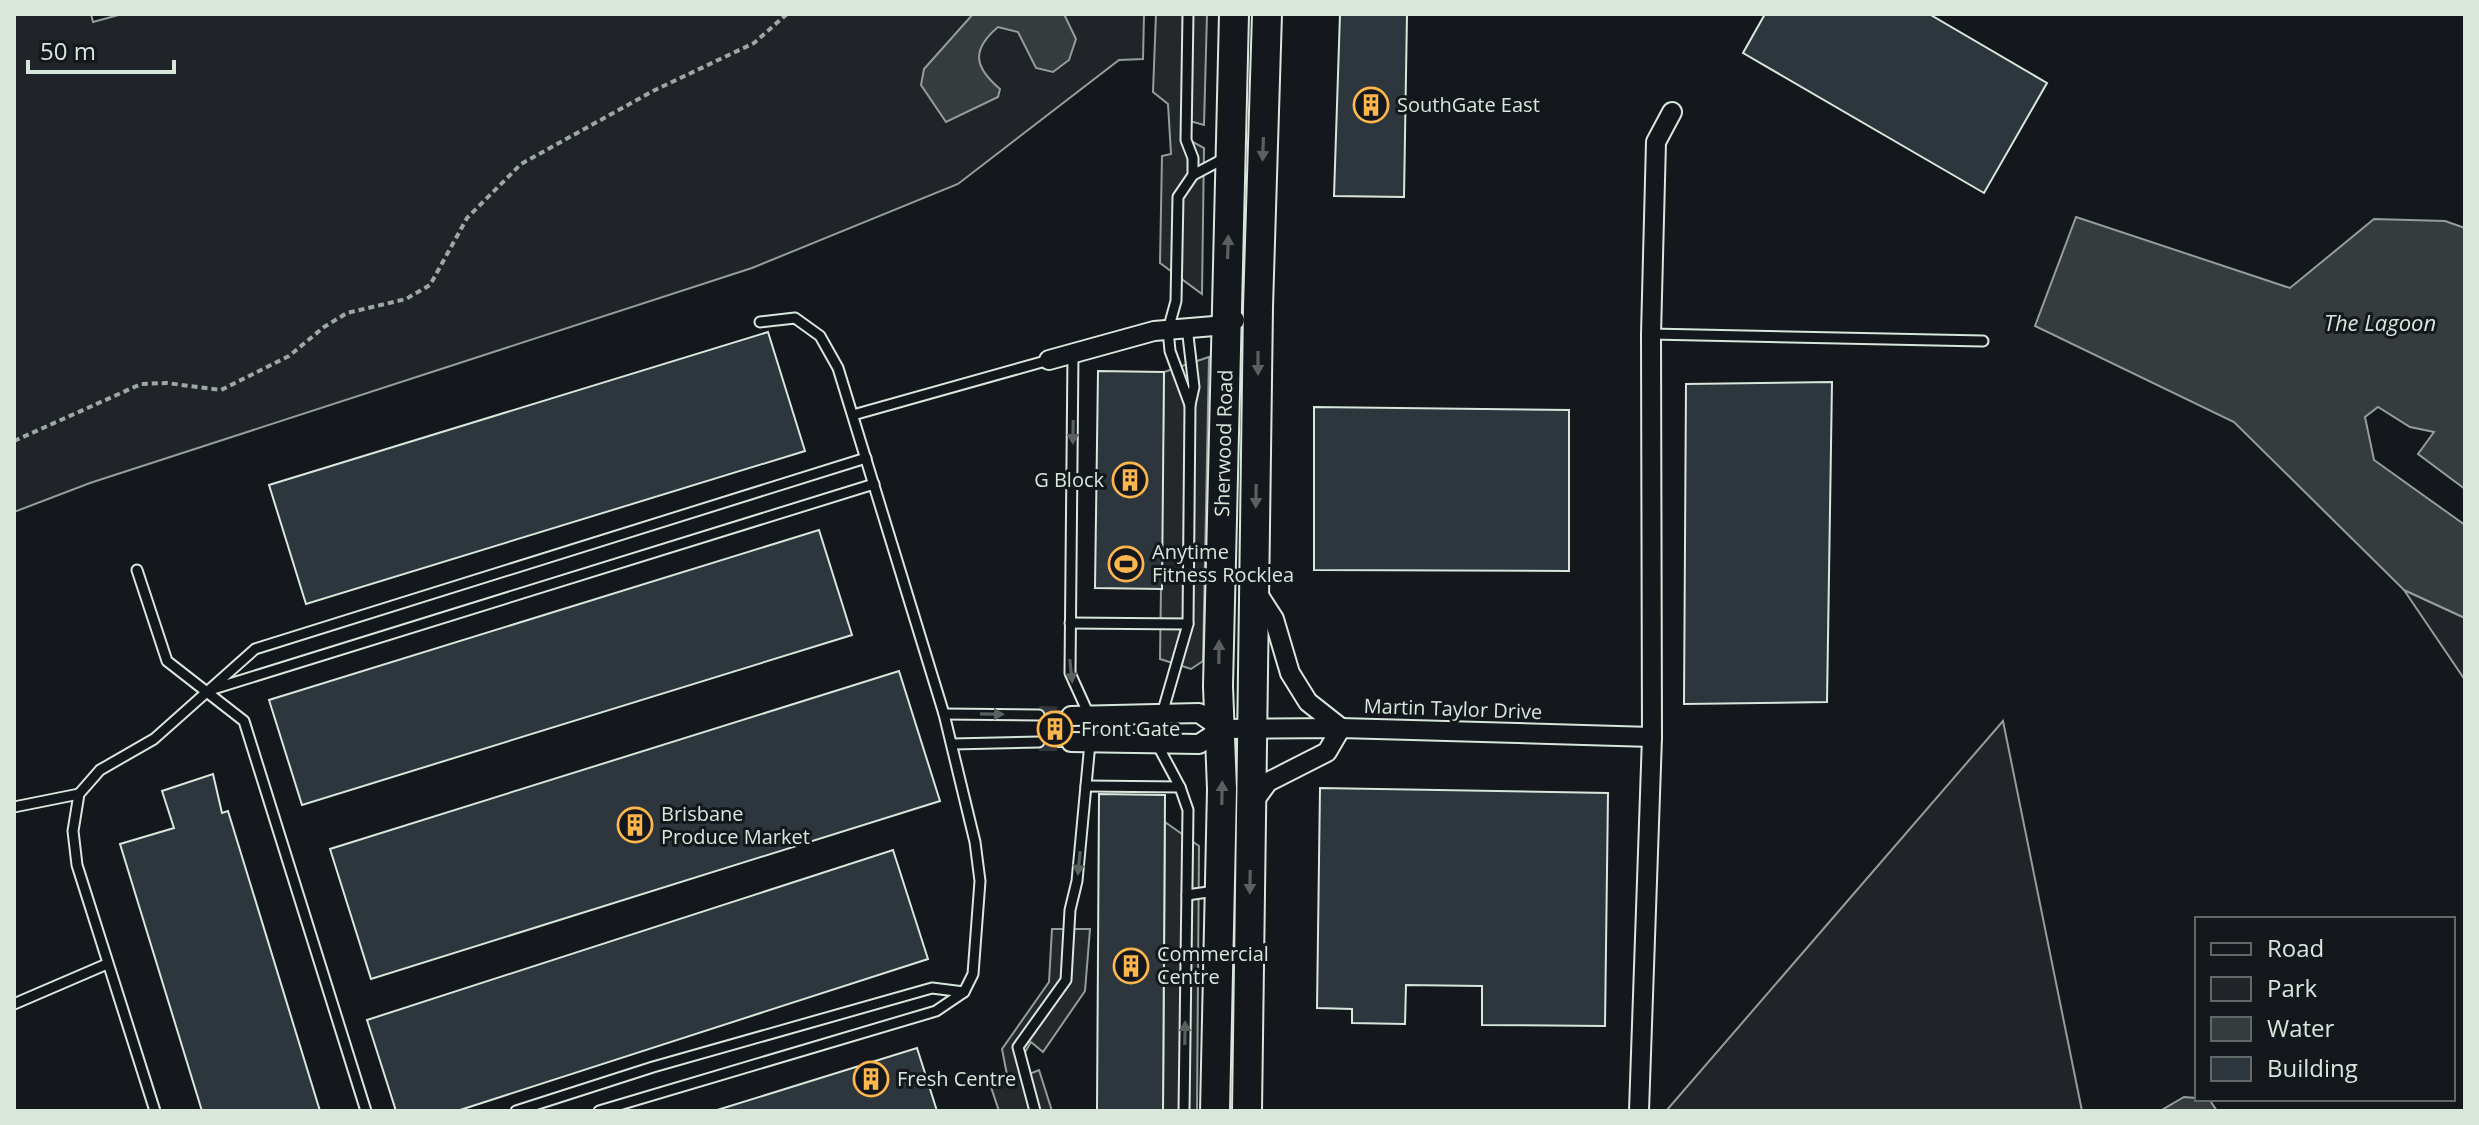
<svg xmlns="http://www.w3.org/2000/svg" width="2479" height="1125" viewBox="0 0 2479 1125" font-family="'Open Sans',sans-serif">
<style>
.green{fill:#202428;stroke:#939e99;stroke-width:2}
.parking{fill:#24282b;stroke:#939e99;stroke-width:2}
.water{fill:#363b3e;stroke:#939e99;stroke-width:2}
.building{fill:#2c363c;stroke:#d8e6dc;stroke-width:2}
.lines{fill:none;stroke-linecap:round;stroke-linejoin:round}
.street-tunnel{stroke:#313739;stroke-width:18;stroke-dasharray:18 9;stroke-linecap:butt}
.lane-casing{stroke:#d8e6dc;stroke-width:13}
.street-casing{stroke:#d8e6dc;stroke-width:22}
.primary-casing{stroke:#d8e6dc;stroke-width:32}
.path{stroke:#9da8a2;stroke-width:4;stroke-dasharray:6 4;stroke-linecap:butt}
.lane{stroke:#14181c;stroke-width:9}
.street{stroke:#14181c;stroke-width:18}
.primary{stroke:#14181c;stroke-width:28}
.oneway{fill:#59605f}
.labels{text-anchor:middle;stroke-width:6;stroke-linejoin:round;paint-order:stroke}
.poi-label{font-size:20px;fill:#d8e6dc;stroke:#14181c;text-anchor:start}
.street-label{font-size:20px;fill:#d8e6dc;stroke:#14181c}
.water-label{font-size:22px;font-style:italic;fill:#d8e6dc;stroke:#14181c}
</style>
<rect width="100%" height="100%" fill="#14181c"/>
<g class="green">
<path d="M14 14H91L93 22 122 14H1144L1143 59 1119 60 958 184 752 268 90 483 14 512Z"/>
<path d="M2404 590 2465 618V680Z"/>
<path d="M2003 721 2082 1111H1666Z"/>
</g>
<g class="parking">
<path d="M1156 14H1207L1204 125 1190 121 1191 141 1204 148 1202 294 1160 263 1162 156 1171 154 1168 104 1153 92Z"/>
<path d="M1209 357 1203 661 1191 669 1160 659 1164 372Z"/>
<path d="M1165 822 1199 846 1197 1111H1163Z"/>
<path d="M1052 929H1090L1085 991 1043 1052 1031 1042 1024 1054 1027 1075 1039 1070 1052 1111H999L991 1087 1008 1080 1002 1049 1049 982Z"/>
</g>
<g class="water">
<path d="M973 14H1064L1076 39 1069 60 1053 72 1036 68 1018 32 998 27C971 50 974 67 1000 89L998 97 946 122 921 85 924 69Z"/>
<path d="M2076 217 2290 288 2374 219 2445 221 2465 228V489L2418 454 2434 432 2410 427 2378 407 2365 417 2374 460 2465 525V618L2404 590 2234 422 2035 326Z"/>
<path d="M2184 1097 2209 1099 2217 1111H2160Z"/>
</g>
<g class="building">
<path d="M1340 14H1407L1404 197 1334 196Z"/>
<path d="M1765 14H1929L2047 83 1984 193 1743 53Z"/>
<path d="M768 332 805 451 306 604 269 485Z"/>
<path d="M1098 371 1164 372 1162 589 1095 588Z"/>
<path d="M1832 382 1827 702 1684 704 1686 384Z"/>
<path d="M1314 407 1569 410V571L1314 570Z"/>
<path d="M819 530 852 635 302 805 269 700Z"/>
<path d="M899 671 940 801 371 979 330 849Z"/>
<path d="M1039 711 1071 712V747H1039Z"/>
<path d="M213 774 222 813 228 811 320 1111H202L120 844 174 828 162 791Z"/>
<path d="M1320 788 1608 793 1605 1026 1482 1025V986L1406 985 1405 1024 1352 1023V1009L1317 1008Z"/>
<path d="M1099 794 1165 795 1163 1111H1097Z"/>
<path d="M893 850 928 959 457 1111H396L367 1020Z"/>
<path d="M917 1048 937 1111H714Z"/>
</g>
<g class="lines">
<g class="street-tunnel">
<path d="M1039 715 1071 716"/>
<path d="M1039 742H1071"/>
</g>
<g class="lane-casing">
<g id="lane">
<path d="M1188 14 1186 140 1193 158V175L1178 197 1176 301 1168 330 1170 351 1190 405"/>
<path d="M1193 175 1225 158"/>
<path d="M1651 334 1983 341"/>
<path d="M853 415 1049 360"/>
<path d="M137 570 167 661 244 721 366 1111"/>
<path d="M1070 623 1188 624"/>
<path d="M210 690 874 484"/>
<path d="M944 714 1039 715"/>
<path d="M1162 714 1188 624 1190 405 1194 387 1187 327"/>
<path d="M952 744 1039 742"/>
<path d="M1157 744 1180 787 1188 810 1184 1111"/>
<path d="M1086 786 1180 787"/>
<path d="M14 807 79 794"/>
<path d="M1187 895 1215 891"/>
<path d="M14 1004 107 964"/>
<path d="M155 1111 77 865 73 831 79 794 100 770 154 739 255 649 866 458"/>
<path d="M516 1111 653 1067 932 988 964 992"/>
<path d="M599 1111 936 1011 964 992 973 974 980 881 975 842 944 714 838 368 820 336 795 318 760 322"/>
<path d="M1035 1111 1018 1047 1066 980 1070 910 1077 881 1090 743 1089 715 1070 673 1073 354"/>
</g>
</g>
<g class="street-casing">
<g id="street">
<path d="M1049 360 1154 331 1226 325 1235 320"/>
<path d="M1256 591 1274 619 1290 673 1308 702 1341 728"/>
<path d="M1071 716 1199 713 1222 729"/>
<path d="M1071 742 1199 744 1222 729 1341 728 1652 737"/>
<path d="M1252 804 1268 782 1327 752 1341 728"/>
<path d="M1639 1111 1652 737 1651 334 1656 142 1672 112"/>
</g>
</g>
<g class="primary-casing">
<g id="primary">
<path id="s1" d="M1215 1111 1222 789 1218 686 1234 14"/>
<path d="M1247 1111 1258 307 1267 14"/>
</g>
</g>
<path class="path" d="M14 441 141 384 167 383 221 390 289 356 324 327 347 313 406 299 430 285 467 218 521 164 653 91 754 43 787 14"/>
<use href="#lane" class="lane"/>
<use href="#street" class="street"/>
<use href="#primary" class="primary"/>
</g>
<defs><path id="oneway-solid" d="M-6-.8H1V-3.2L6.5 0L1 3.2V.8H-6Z" transform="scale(2)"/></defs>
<g class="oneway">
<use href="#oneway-solid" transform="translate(1263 149) rotate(92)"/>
<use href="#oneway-solid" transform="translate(1228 247) rotate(-88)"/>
<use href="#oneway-solid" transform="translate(1258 363) rotate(90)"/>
<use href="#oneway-solid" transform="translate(1073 432) rotate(91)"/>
<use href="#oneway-solid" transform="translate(1256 496) rotate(91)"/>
<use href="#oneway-solid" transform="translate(1219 652) rotate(-89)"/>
<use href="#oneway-solid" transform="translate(1071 671) rotate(84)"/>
<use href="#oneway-solid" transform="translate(992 714) rotate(1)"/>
<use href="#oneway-solid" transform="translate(1222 793) rotate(-89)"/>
<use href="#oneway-solid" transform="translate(1079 863) rotate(96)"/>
<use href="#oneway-solid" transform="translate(1250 882) rotate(91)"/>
<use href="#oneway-solid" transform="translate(1185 1033) rotate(-89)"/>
</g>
<defs>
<g id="building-ring" transform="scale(1.8)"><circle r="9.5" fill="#14181c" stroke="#ffb74d" stroke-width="1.5"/><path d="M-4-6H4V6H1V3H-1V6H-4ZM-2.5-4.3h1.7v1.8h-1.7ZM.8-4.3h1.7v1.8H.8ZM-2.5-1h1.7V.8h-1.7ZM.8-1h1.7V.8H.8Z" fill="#ffb74d"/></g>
<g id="stadium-ring" transform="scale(1.8)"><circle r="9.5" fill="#14181c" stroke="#ffb74d" stroke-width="1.5"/><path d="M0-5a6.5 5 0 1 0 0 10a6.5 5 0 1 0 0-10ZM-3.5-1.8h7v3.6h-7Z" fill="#ffb74d"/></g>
</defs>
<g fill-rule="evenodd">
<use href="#building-ring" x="1371" y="105"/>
<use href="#building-ring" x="1130" y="480"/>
<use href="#stadium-ring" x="1126" y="564"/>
<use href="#building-ring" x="1055" y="729"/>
<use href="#building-ring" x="635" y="825"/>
<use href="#building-ring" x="1131" y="966"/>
<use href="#building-ring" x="871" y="1079"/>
</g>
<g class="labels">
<g class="poi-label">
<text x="1397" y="112">SouthGate East</text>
<text x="1104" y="487" text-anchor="end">G Block</text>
<text x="1152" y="559">Anytime<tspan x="1152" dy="23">Fitness Rocklea</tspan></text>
<text x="1081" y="736">Front Gate</text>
<text x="661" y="821">Brisbane<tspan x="661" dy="23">Produce Market</tspan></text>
<text x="1157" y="961">Commercial<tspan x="1157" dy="23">Centre</tspan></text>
<text x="897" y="1086">Fresh Centre</text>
</g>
<g class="street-label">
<text dy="7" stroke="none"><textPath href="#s1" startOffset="668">Sherwood Road</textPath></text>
<text transform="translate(1453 709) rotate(2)" y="7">Martin Taylor Drive</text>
</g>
<g class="water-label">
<text x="2380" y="331">The Lagoon</text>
</g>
</g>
<rect width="2479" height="1125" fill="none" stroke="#d8e6dc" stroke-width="32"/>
<rect x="2195" y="917" width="260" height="184" fill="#14181c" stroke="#626a69" stroke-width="2"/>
<rect x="2211" y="943" width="40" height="12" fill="#14181c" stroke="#626a69" stroke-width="2"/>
<text x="2267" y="957" font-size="24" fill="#d8e6dc">Road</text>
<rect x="2211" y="977" width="40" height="24" fill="#202428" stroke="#626a69" stroke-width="2"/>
<text x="2267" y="997" font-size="24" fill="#d8e6dc">Park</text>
<rect x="2211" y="1017" width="40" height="24" fill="#363b3e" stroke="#626a69" stroke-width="2"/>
<text x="2267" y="1037" font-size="24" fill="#d8e6dc">Water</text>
<rect x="2211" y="1057" width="40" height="24" fill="#2c363c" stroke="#626a69" stroke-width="2"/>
<text x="2267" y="1077" font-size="24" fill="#d8e6dc">Building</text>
<path d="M28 60v12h146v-12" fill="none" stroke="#d8e6dc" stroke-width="4"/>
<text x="40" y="60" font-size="24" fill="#d8e6dc" stroke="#14181c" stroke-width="6" paint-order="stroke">50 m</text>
</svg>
